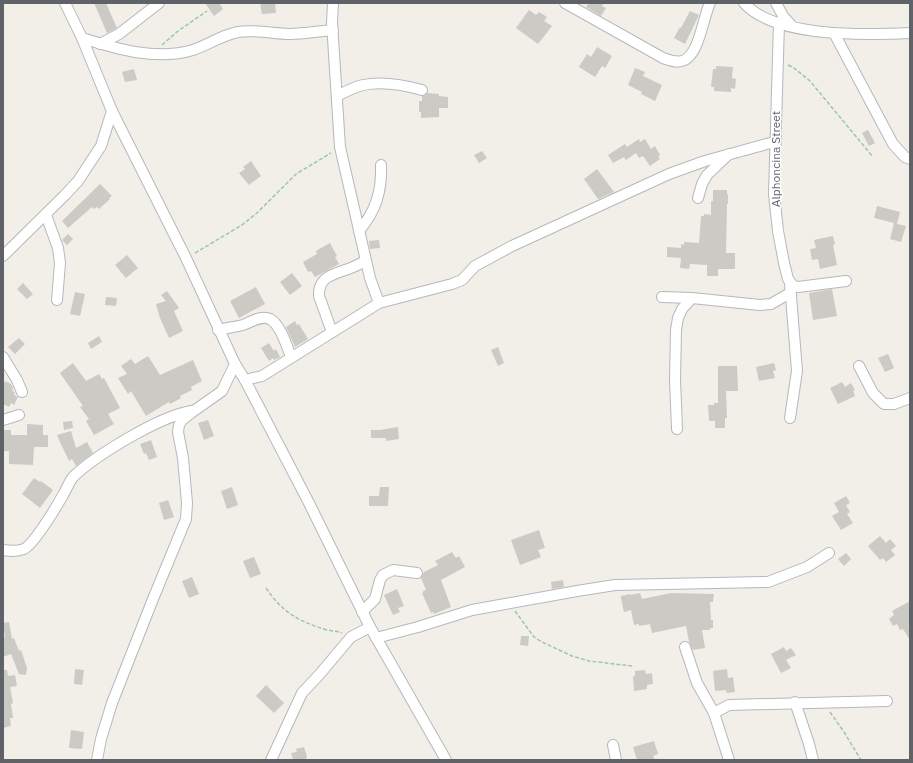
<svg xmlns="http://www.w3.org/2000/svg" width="913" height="763" viewBox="0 0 913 763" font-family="'IBM Plex Sans',sans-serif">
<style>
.building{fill:#cccac5}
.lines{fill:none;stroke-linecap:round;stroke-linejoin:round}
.minor-casing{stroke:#b5b8bc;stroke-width:12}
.path{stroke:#9cc7a9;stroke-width:1.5;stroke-dasharray:4 2;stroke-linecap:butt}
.minor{stroke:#fff;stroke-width:10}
.labels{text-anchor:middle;stroke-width:3;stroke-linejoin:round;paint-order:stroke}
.street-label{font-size:12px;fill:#5f6368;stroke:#fff}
</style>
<rect width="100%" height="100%" fill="#f1efe8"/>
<g class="building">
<path d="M94 3H106L117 28 107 33Z"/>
<path d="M205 3H219L223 9 214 16Z"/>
<path d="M260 3H275L276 13 262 14Z"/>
<path d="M589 3H604L602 6 606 8 601 16 586 7Z"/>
<path d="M529 10 536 15 539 12 547 17 544 21 552 26 538 44 516 28Z"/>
<path d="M690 11 699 15 685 44 674 38 680 27 681 28Z"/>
<path d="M597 47 612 56 605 68 602 66 595 77 579 67 587 54 591 57Z"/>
<path d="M716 66 733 67 732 78 736 79 735 89 731 88V92L714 91V87H711L713 69H716Z"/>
<path d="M635 68 645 72 643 76 662 85 655 101 641 94 642 92 628 85Z"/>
<path d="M134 69 137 80 125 82 122 72Z"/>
<path d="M427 93 439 94V96L448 97V108H439V117L421 118V112H419V101H422V96L426 95Z"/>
<path d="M868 130 875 143 869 146 862 133Z"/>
<path d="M639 139 640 142 645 139 651 149 655 146 660 155 658 156 660 159 650 166 643 156 639 158 636 153 626 160 624 157 613 163 608 155 625 144 627 147Z"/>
<path d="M482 151 487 158 479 163 474 155Z"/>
<path d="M251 161 261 176 249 185 239 173 245 169 243 167Z"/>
<path d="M597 169 614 192 598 199 584 179Z"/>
<path d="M100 184 112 196 109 198 110 199 99 209 97 207 94 209 92 207 68 228 62 221Z"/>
<path d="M713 190H727V194H728V204H727L726 253H735V269H718V276H707V265L690 264 689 269 680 268 681 258 667 257V247L681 248V244L684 245V242L699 243 701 216H704V214L711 215V201H713Z"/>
<path d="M877 206 900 212 897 224 906 226 901 242 890 239 894 223 874 218Z"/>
<path d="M68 234 73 239 67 245 62 240Z"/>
<path d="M833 236 835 244 833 245 837 265 820 269 818 259 812 260 810 249 816 248 814 240Z"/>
<path d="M379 240 380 248 370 249 369 241Z"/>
<path d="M330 243 337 256 335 257 339 264 315 277 311 271 308 272 303 262 317 254 316 251Z"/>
<path d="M127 255 138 268 126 278 115 265Z"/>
<path d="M292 273 302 286 290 295 280 282Z"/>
<path d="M23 283 33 294 27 299 17 289Z"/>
<path d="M256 287 265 304 239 318 230 301Z"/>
<path d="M832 289 837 316 813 320 809 293Z"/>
<path d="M167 291 179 308 174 311 183 331 169 338 160 318 156 304 166 301 161 295Z"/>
<path d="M75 292 85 294 80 316 70 314Z"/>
<path d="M106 297 117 298 116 306 105 305Z"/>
<path d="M295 321 297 325 299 324 308 339 295 347 286 327Z"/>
<path d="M99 336 102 342 91 349 88 343Z"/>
<path d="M19 338 25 344 15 354 8 347Z"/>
<path d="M269 343 274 351 276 349 280 357 274 360 273 358 269 361 261 348Z"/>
<path d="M498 347 504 363 498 366 491 350Z"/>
<path d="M888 354 894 368 885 372 878 358Z"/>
<path d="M148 356 160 375 193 360 202 381 191 387 192 390 180 396 181 398 170 404 169 402 146 416 131 391 128 394 118 378 127 374 121 366 131 359 135 364Z"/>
<path d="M73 363 86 381 99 374 102 379 104 378 120 408 108 414 114 424 94 435 86 421 89 419 80 407 83 406 60 373Z"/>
<path d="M774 363 776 370 773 371 775 378 759 381 756 367Z"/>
<path d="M718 366H737L738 391H726L727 418H725V428H715V421H709L708 405H714V403H718Z"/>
<path d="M5 381 11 384 13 388 12 391 15 392 14 395 18 397 14 405 11 403 9 407 3 404V386Z"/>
<path d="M842 382 845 387 851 383 855 390 853 391 855 396 838 404 830 388Z"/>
<path d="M208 420 214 436 204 440 198 423Z"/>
<path d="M72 421 73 428 64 430 63 422Z"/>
<path d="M27 424 43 425V435H48V447H34L33 465 9 464V451H3V430H11V435H27Z"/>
<path d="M398 427 399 439 386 441V438H371V430H380Z"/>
<path d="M71 431 76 448 87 442 93 453 76 466 72 459 69 461 60 442 57 435Z"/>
<path d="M151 440 157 457 149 460 146 453 144 454 140 444Z"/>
<path d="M34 478 40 482 41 481 53 490 40 508 22 494Z"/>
<path d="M232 487 238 505 227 509 221 491Z"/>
<path d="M380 487H389L388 506H369V496H379Z"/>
<path d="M846 496 850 503 846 505 850 512 847 514 853 523 841 530 832 516 839 512 834 503Z"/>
<path d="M168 500 174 517 164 520 159 503Z"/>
<path d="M539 530 545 548 538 550 541 557 520 565 511 540Z"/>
<path d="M880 536 886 543 890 539 896 546 891 550 895 555 886 562 883 558 880 560 868 546Z"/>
<path d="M452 552 456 558 459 556 465 567 441 580 451 607 434 614 433 612 431 613 422 593H423V591L426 590 421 578 424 572 438 565 435 561Z"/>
<path d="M846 553 851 559 844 566 838 559Z"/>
<path d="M254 557 261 574 250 578 243 561Z"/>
<path d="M192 577 199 594 189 598 182 581Z"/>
<path d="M563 580 564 587 552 589 551 582Z"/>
<path d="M397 589 404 606 398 608 400 612 393 615 384 595Z"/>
<path d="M640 593 642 599 671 593 714 594 713 602H710L711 620H713V628H710V630H702L705 648 693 650 689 642 686 626 652 633 650 624 639 626V624L634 625 631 610 624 612 621 598V596L630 594V595Z"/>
<path d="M910 601V640L903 629 900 630 897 624 893 626 889 619 894 615 892 611Z"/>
<path d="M9 622 12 639 14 638 19 651 21 650 27 668 26 675 19 674 11 654 3 657V638L5 637 3 623Z"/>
<path d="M521 636H529L528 646 520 645Z"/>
<path d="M784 647 786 651 791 648 796 655 786 660 791 668 781 673 771 654Z"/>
<path d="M75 669 84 670 82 685 74 684Z"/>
<path d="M727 669 728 678 733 677 735 692 727 693 726 690 715 691 713 671Z"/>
<path d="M3 670H7L8 676 15 675 17 686 10 687 13 703 11 704 13 718H10L11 726 3 728Z"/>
<path d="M645 670 646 674 652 673 653 684 647 685V689L634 691 633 676H635V671Z"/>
<path d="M266 685 284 703 274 713 256 696Z"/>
<path d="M71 730 84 732 82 749 69 748Z"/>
<path d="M654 741 658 754 653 756 655 760H637L633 747Z"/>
<path d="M304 747 307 757 306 758V760H293L291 753 297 752 296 749Z"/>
</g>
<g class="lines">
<g class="minor-casing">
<g id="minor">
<path d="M65 3 82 38 112 111 186 258 235 364 245 380 309 503 370 627 446 760"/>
<path d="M333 3 332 23 340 147 370 278 379 303"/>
<path d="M565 3 663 58C669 60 675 63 682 61 699 57 703 17 710 3"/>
<path d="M744 3C775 38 866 35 910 33"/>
<path d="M776 3 783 16 792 26"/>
<path d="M779 23 774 194 778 231 784 263 788 279 793 286 798 287 846 281"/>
<path d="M834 33 893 144 905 157 910 159"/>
<path d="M82 38C117 49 156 61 193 50 208 45 222 35 238 32 256 29 273 34 290 34 304 34 319 31 333 30"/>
<path d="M100 44 119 34 159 3"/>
<path d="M337 96C345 92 354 87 363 85 382 81 404 85 422 90"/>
<path d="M698 198 702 184 707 175 729 154"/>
<path d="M46 215 58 248 60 263 57 300"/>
<path d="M359 231C376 211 382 191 381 165"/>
<path d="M3 256 65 195 78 181 101 146 112 111"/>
<path d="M662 297 692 298 760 305 771 304 790 293"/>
<path d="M218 330C226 328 235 327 243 325 251 322 261 315 270 319 281 325 287 347 291 357"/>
<path d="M332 332 319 296C318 278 331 275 345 270 352 268 359 264 366 261"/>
<path d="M3 357 17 380 22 392"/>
<path d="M859 366 873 393 884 404H894L910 398"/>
<path d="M245 380 262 376 379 303 452 284 462 280 475 266 512 246 669 174 705 161 774 142"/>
<path d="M790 418 797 371 790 284"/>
<path d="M3 420 19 415"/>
<path d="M677 429 675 380 676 330 678 318 682 309 692 298"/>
<path d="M3 550C10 551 17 552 24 549 34 544 57 506 63 495 67 489 69 481 74 476 99 453 159 417 191 411"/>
<path d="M362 612 375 599 380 580 383 575 393 570 417 573"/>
<path d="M376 638 418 627 472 610 577 591 615 585 768 582 807 567 829 553"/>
<path d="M685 647 697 683 714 713 729 760"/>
<path d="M795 702 809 744 813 760"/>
<path d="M714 713 729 705 887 701"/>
<path d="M613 745 616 760"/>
<path d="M97 760 101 739 112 703 153 599 186 519 187 503 183 458 178 432 179 425 182 420 191 413 222 391 235 364"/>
<path d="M271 760 302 693 319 675 351 637 370 627"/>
</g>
</g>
<g class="path">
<path d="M162 45 178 31 207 11"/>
<path d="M788 65 794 68 810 81 873 157"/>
<path d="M195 253 242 225 257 213 296 174 331 153"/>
<path d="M266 588C283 613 298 621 327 630 332 631 337 631 342 633"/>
<path d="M515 611 534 637 542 642 572 656 589 661 632 666"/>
<path d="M830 712 844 732 861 760"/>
</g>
<use href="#minor" class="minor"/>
</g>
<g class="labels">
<g class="street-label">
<text transform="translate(776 159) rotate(-90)" y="4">Alphoncina Street</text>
</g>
</g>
<rect width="913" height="763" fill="none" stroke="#5f6368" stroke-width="8"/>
</svg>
